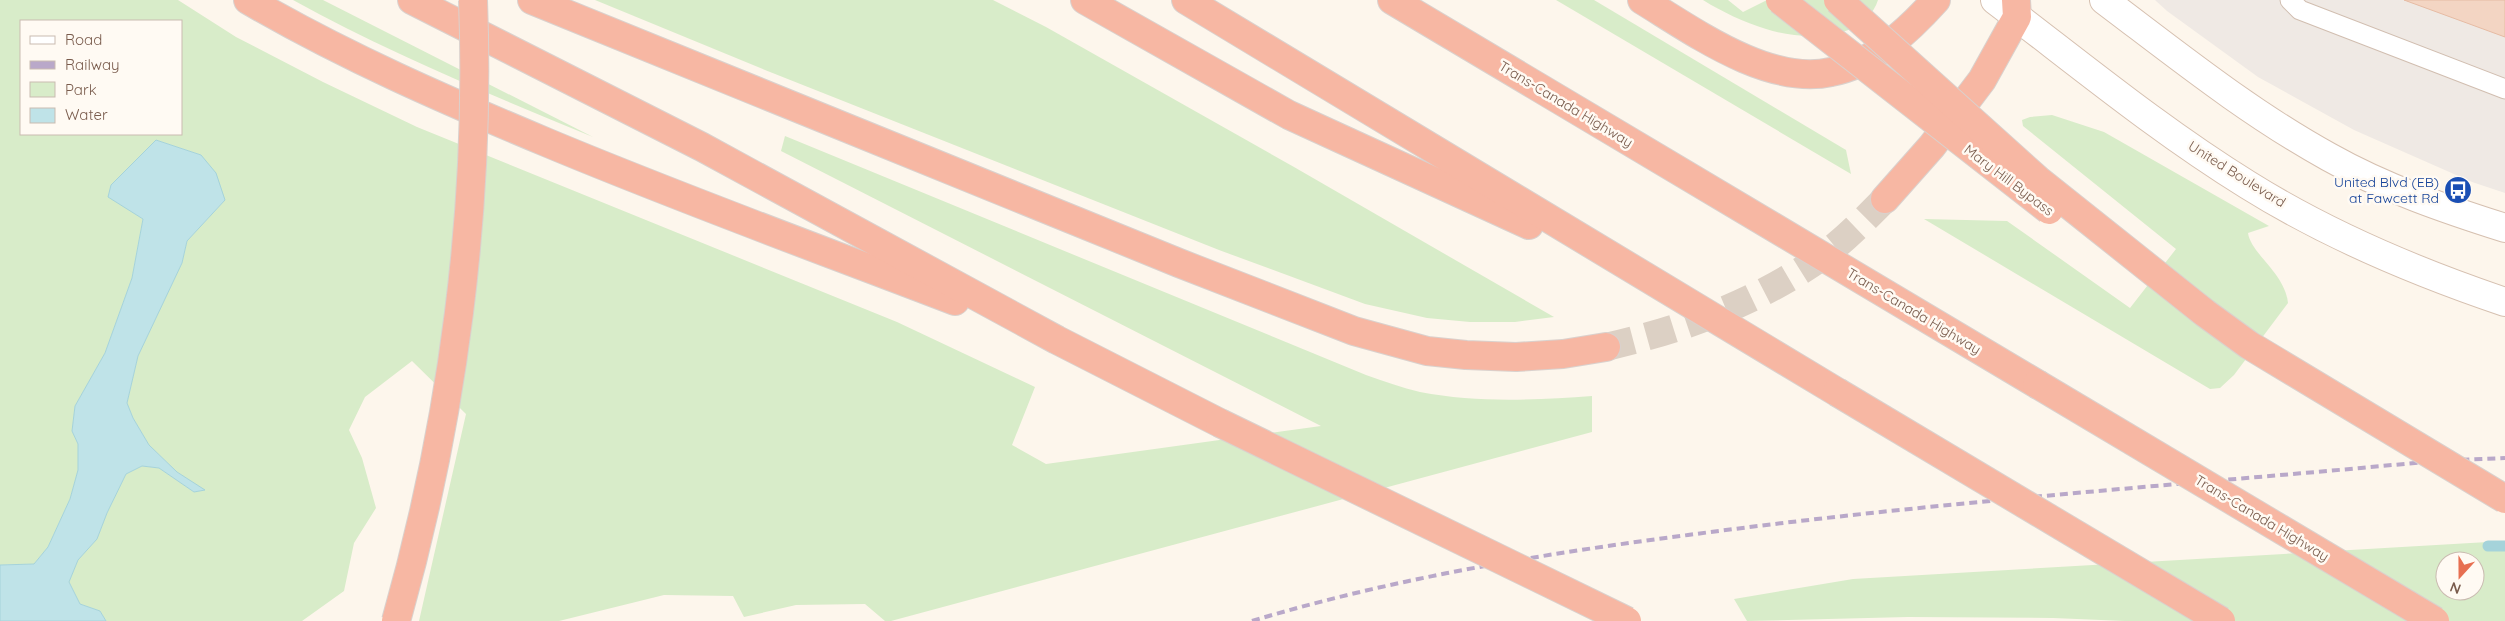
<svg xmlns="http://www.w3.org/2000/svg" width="2505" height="621" viewBox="0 0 2505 621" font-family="Quicksand,sans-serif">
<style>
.industrial{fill:#efe9e4}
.green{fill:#d8ecc9;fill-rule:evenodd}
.water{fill:#bfe3e8;stroke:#a5d3da}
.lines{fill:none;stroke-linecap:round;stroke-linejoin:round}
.stream{stroke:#a5d3da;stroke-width:11}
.building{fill:#f3d5c3;stroke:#e6bba3}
.highway-tunnel{stroke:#dcd0c4;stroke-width:28;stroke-dasharray:28 14;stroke-linecap:butt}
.lane-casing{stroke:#d1beb0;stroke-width:21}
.secondary-casing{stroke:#d6c0b0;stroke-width:30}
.highway-casing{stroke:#dad1cd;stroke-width:30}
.lane{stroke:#fff;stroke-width:19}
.secondary{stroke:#fff;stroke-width:28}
.highway{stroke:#f7b7a3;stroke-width:28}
.rail{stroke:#b9a8c9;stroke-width:4;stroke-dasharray:8 5;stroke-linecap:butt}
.highway-bridge-casing{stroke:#dad1cd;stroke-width:30;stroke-linecap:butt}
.highway-bridge{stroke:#f7b7a3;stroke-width:28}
.labels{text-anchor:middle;stroke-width:5;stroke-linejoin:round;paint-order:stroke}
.street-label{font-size:14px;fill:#7a5c4d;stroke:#fffaf3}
.transit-label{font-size:14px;fill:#164399;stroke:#fffaf3;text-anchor:end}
</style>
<rect width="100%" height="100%" fill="#fdf6ec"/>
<path class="industrial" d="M2155 0H2505V193L2472 182 2354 130 2258 77 2167 11Z"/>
<g class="green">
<path d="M0 0H178L236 37 323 82 417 127 897 322 1035 387 1012 445 1046 464 1321 426 781 151 785 136 1366 375C1384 381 1402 388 1420 392 1477 403 1535 400 1592 396V432L891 621H885L865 604 796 605 744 617 733 596 664 595 559 621H419L466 414 412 361 365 397 349 430 362 458 376 508 354 543 344 591 302 621H106L100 611 80 604 69 582 78 560 97 539 107 513 126 474 142 466 159 468 194 492 204 490 177 472 149 445 133 418 127 403 138 356 182 263 187 241 225 200 201 155 156 140 111 185 109 197 143 219 132 278 105 353 75 406 72 431 78 444V470L70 499 48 547 34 564 0 565ZM21 21H181V134H21Z"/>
<path d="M293 0H323L593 137C491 95 389 53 293 0Z"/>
<path d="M595 0H993L1046 27 1294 167 1554 317 1515 322H1470L1427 318 1365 304 1219 250 765 70Z"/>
<path d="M1556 0H1594L1846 150 1851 174Z"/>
<path d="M1703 0H1728L1743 12 1767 0H1878C1864 43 1800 40 1766 29 1744 22 1722 12 1703 0Z"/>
<path d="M2052 115 2104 132 2269 226 2248 233C2251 254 2285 273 2288 303L2234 375 2220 388 2210 389 1924 219 2007 221 2130 308 2176 249 2023 126 2022 120 2030 117Z"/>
<path d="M2505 541V621H2125L2053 618 1908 617 1747 621 1734 599 1853 579ZM2445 561H2475V591H2445Z"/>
</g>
<path class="water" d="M156 140 201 155 216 173 225 200 187 241 182 263 138 356 127 403 133 418 149 445 177 472 205 490 194 492 159 468 142 466 126 474 107 513 97 539 78 560 69 582 80 604 100 611 106 621H0V565L34 564 48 547 70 499 78 470V444L72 431 75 406 105 353 132 278 143 219 108 197 111 185Z"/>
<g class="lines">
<path class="stream" d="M2488 546H2505"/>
</g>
<path class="building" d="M2404 0H2505V37Z"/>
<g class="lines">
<path class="highway-tunnel" d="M1606 347C1683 329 1754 304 1820 258 1844 241 1865 219 1885 199"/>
<g class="lane-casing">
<path id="lane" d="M2290 0 2300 10 2505 89"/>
</g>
<g class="secondary-casing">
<g id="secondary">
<path d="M1995 0C2078 63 2159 130 2248 185 2328 235 2416 272 2505 302"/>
<path d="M2104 0C2177 55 2249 113 2329 157 2384 188 2445 209 2505 228"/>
</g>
</g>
<g class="highway-casing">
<g id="highway">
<path d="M248 0C344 56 445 100 548 143 682 199 819 249 955 301"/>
<path d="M412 0 702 147 1057 340 1220 423"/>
<path d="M532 0 1179 263 1354 331 1427 351 1466 355 1516 357 1563 354 1606 347"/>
<path d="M1085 0 1289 115 1529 225"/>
<path d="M1186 0 1837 392"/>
<path d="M1392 0 2037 384"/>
<path d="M1642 0C1693 31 1768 86 1831 72 1873 64 1908 31 1936 0"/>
<path d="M1885 199 1932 146 1982 80 2017 17 2016 0"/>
</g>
</g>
<use href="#lane" class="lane"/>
<use href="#secondary" class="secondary"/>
<use href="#highway" class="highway"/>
<path class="rail" d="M1252 621C1394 578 1542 554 1688 535 1911 505 2137 488 2361 468L2435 461 2505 458"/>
<g class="highway-bridge-casing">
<g id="highway-bridge">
<path d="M1780 0 2049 210"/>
<path d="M1838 0 2038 180 2205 313 2249 345 2505 499"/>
<path d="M2037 384 2435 621"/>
<path d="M1837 392 2221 621"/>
<path d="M1220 423 1627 621"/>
<path d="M396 621C453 421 481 208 473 0"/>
</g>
</g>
<use href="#highway-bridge" class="highway-bridge"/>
</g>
<defs>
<g id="bus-disc" transform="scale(1.4375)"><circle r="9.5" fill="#1a4fb4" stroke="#fffaf3"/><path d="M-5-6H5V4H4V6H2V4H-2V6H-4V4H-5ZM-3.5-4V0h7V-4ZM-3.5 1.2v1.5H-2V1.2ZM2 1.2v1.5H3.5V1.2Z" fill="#fff"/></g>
</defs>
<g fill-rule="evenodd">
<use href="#bus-disc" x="2458" y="190"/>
</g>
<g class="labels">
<g class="street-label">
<text transform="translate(1566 104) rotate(31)" y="5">Trans-Canada Highway</text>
<text transform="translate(2237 174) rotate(32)" y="5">United Boulevard</text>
<text transform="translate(2009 180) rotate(37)" y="5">Mary Hill Bypass</text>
<text transform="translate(1914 311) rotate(31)" y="5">Trans-Canada Highway</text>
<text transform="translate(2262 518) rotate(31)" y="5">Trans-Canada Highway</text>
</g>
<g class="transit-label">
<text x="2439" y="187">United Blvd (EB)<tspan x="2439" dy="16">at Fawcett Rd</tspan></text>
</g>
</g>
<rect x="20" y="20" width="162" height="115" fill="#fffaf3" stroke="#cabbb1"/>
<rect x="30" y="36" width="25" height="8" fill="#ffffff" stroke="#cabbb1"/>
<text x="65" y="45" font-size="15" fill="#7a5c4d">Road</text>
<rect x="30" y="61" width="25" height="8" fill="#b9a8c9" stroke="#cabbb1"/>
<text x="65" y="70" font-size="15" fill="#7a5c4d">Railway</text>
<rect x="30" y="82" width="25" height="15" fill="#d8ecc9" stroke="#cabbb1"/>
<text x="65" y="95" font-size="15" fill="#7a5c4d">Park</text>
<rect x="30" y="108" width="25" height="15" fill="#bfe3e8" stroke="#cabbb1"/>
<text x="65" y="120" font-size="15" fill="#7a5c4d">Water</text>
<g transform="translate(2460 576) rotate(201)"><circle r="24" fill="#fffaf3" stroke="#cabbb1"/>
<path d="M0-4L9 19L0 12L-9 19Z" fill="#e76f51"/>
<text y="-8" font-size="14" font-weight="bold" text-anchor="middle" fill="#7a5c4d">N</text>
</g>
</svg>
